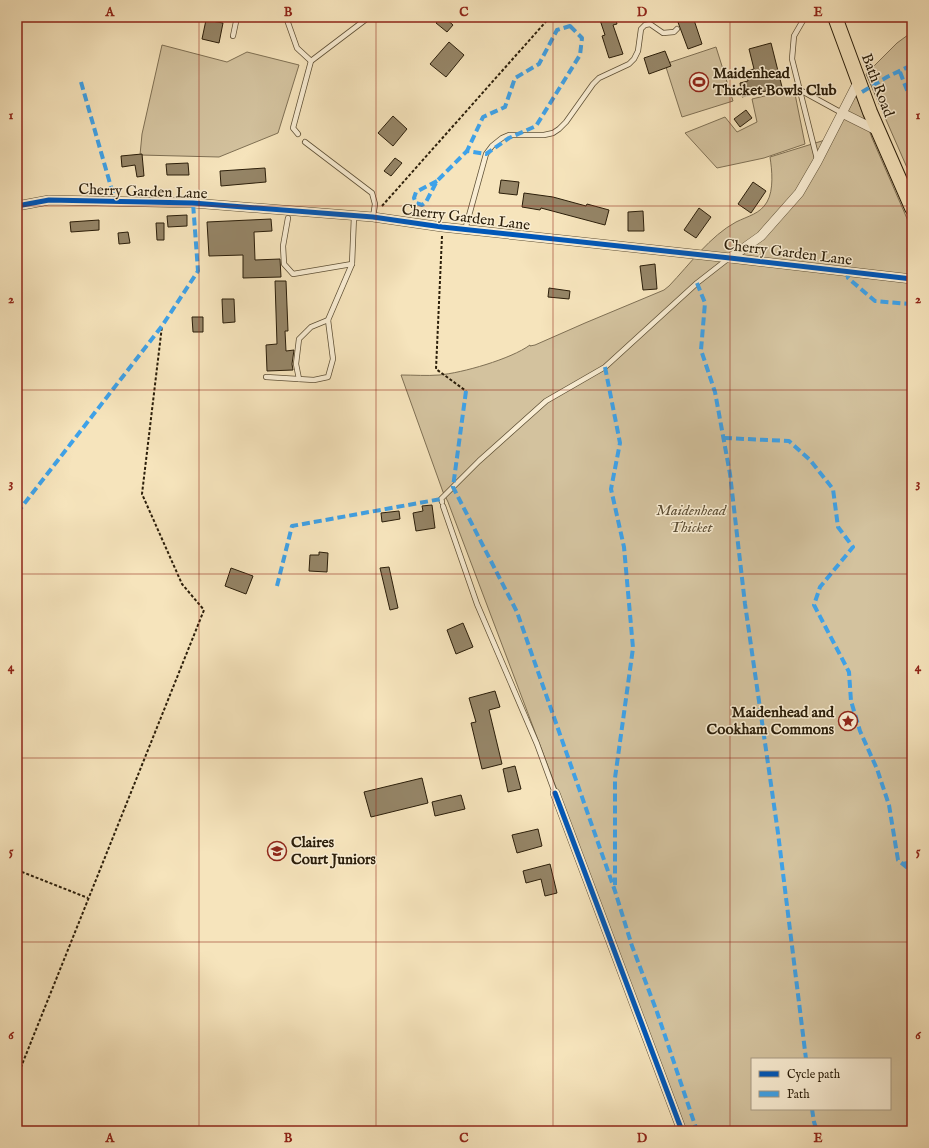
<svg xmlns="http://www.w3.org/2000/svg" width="929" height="1148" viewBox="0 0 929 1148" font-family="'IM FELL English',serif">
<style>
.green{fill:#d3c29e;stroke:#7f7054;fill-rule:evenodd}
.building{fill:#958567;stroke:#2b1e0a}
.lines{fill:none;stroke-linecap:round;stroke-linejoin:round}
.lane-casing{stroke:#5e5036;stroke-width:6}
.street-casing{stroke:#5e5036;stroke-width:10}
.primary-casing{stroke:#2b1e0a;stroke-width:16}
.path{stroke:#2b1e0a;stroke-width:2;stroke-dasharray:3 2;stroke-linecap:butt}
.lane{stroke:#f9edd3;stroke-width:4.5}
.street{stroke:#f9edd3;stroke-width:9}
.primary{stroke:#f6e4bc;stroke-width:14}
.quiet{stroke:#3ea2e9;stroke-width:4;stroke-dasharray:8 4;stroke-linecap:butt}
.cycleway-casing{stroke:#f9edd3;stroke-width:8}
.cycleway{stroke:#0057b8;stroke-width:5}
.grid{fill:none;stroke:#8f2418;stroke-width:1;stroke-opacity:0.55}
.labels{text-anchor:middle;stroke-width:3;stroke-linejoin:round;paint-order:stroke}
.poi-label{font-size:15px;font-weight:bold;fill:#2b1e0a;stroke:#f9edd3;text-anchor:start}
.street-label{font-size:15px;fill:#2b1e0a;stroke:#f9edd3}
.park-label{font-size:15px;font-style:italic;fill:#5d4f36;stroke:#f9edd3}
.neatline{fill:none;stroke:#8f2418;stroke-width:1.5}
.grid-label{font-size:13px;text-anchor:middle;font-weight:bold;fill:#8f2418}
</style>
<rect width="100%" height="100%" fill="#f6e4bc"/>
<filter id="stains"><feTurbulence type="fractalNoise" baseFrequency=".005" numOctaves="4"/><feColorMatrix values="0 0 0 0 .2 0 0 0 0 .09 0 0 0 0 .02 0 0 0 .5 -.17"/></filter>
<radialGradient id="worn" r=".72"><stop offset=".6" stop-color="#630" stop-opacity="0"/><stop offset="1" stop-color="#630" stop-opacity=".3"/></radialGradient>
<g class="green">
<path d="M912 32V179L866 74 897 43Z"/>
<path d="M162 45 227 62 247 52 299 65 278 133 219 157 140 155 142 134Z"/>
<path d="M716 47 733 101 682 117 665 64Z"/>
<path d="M794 89 805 144 764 158 717 168 685 133 725 117 737 132 757 122 752 99Z"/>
<path d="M851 89 857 98 872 138 912 230V1131H686L448 502 443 492 401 375C414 375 427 376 439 375 462 373 511 359 530 345V346L535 345 585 323 664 290 669 286C690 264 710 236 736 222 748 216 760 214 767 202 774 190 772 170 770 157L825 140ZM752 1059H890V1109H752Z"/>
</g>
<g class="building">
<path d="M441 17H444L453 25 447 32 436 23Z"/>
<path d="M599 17H615L617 24 613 25 623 54 609 58 602 36 605 35Z"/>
<path d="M676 17H693L702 44 688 49Z"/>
<path d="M206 20 223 23 219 43 202 39Z"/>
<path d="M449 42 464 55 446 77 430 64Z"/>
<path d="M771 43 782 87 742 97 740 83 748 81 746 71 754 69 749 49Z"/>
<path d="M665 51 671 66 649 74 644 58Z"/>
<path d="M746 110 752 118 740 127 734 119Z"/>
<path d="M393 116 407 129 393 146 378 133Z"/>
<path d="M142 154 144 176 137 177 135 165 122 167 121 156Z"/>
<path d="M395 158 402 163 391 176 384 171Z"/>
<path d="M188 163 189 175H167L166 164Z"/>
<path d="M265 168 266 182 221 186 220 171Z"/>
<path d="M501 180 519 182 517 195 499 193Z"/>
<path d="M753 182 766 191 751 213 738 204Z"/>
<path d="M524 193 553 197 586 206 587 204 609 210 605 225 541 208 540 210 522 207Z"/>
<path d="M699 208 711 217 696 238 684 230Z"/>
<path d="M643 211 644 231H628V212Z"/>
<path d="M187 215V226L168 227 167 216Z"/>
<path d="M271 219 272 231 254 232 255 260 280 259 281 277 243 278V255L209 256 207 222Z"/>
<path d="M99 220V230L71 232 70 222Z"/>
<path d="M156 223H164V240H157Z"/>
<path d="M128 232 130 243 119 244 118 233Z"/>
<path d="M655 264 657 289 643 290 640 266Z"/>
<path d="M275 281H286L288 331H285L286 351 294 350 292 364 293 370 267 371 266 345 277 344Z"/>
<path d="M549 288 570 291 569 299 548 297Z"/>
<path d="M222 299H234L235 322 223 323Z"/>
<path d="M192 317H203V332H193Z"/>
<path d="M432 505 435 528 416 531 413 513 423 511 422 506Z"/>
<path d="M399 511 400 519 382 522 381 513Z"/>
<path d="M319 552 328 553 327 572 309 571 310 555H319Z"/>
<path d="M389 567 398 608 390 610 380 568Z"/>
<path d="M231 568 253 576 246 594 225 586Z"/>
<path d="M463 623 473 647 456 654 447 630Z"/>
<path d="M495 691 500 707 489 710 502 764 482 769 471 723 476 722 469 698Z"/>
<path d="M515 766 521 789 508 792 503 769Z"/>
<path d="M422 778 428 803 371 817 364 792Z"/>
<path d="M461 795 465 809 435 816 432 802Z"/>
<path d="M538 829 542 846 517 853 512 835Z"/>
<path d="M550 864 557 893 545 896 541 879 526 883 523 871Z"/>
</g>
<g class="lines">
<g class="lane-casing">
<g id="lane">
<path d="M286 17 297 48 311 61"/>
<path d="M805 17 794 36 792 59 817 159"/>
<path d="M233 36 237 17"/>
<path d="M800 90 842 113"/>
<path d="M298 134 293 128 311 61 369 17"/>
<path d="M305 142 372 193 375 204 373 217"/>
<path d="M288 218 283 246 284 264 293 274 352 264"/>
<path d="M465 230 486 154 492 146 502 138 509 135H544L553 133 559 129 566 122 593 84 599 78 629 64 634 59 638 51 641 29 645 25 650 24 663 33 674 32 677 29"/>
<path d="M266 377 314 380 328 377 333 359 328 320"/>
<path d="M299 379 296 364 299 339 311 327 328 320 352 264 354 216"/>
<path d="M442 502 441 499 479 461 546 401 605 367 697 283 729 258"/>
<path d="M443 506 477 604 537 744 555 793"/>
</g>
</g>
<g class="street-casing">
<g id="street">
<path d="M842 113 878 131"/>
<path d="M17 206 49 200 193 203 373 217 442 227 730 258 912 279"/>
<path d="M730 258 761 236 799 193 817 162 858 82"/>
<path d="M555 793 682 1131"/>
</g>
</g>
<g class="primary-casing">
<path id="primary" d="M835 17 870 112 912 208"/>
</g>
<g class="path">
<path d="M382 206 550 17"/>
<path d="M442 236 436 369 466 391"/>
<path d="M17 870 88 898"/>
<path d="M17 1077 204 610 182 584 142 494 162 326"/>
</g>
<use href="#lane" class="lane"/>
<use href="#street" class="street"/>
<use href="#primary" class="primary"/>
<g class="quiet">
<path d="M570 26 582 38 580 55 536 126 509 138 486 154 467 151 483 117 505 107 515 78 539 64 557 30Z"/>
<path d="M900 72 912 103"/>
<path d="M81 82 115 201"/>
<path d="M862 92 887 77 912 65"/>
<path d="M437 181 416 192 414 198 416 203 422 205 426 202 437 181 467 151"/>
<path d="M847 271 848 278 875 301 910 304 912 309"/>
<path d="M697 283 705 303 701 350 715 392 730 474 745 604 778 833 806 1059"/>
<path d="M605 367 620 443 611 489 624 547 633 648 615 778V885"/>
<path d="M466 391 453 487 517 612 615 891 632 946 657 1012 697 1131"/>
<path d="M724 438 789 441 810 460 833 489 838 527 853 547 820 587 814 605 849 672 851 701 860 731 877 769 889 805 898 860 910 870 912 874"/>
<path d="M17 513 162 326 198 271 193 203"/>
<path d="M277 586 292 526 441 499"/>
<path d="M903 864 912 862"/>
<path d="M812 1109 814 1122 817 1131"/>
</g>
<g class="cycleway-casing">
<g id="cycleway">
<path d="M17 206 49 200 193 203 373 217 442 227 730 258 912 279"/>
<path d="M555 793 682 1131"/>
</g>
</g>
<use href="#cycleway" class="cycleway"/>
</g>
<path class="grid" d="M199 17V1131M376 17V1131M553 17V1131M730 17V1131M17 206H912M17 390H912M17 574H912M17 758H912M17 942H912"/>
<defs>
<g id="stadium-ring" transform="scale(1)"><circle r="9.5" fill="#f9edd3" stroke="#8f2418" stroke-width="1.5"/><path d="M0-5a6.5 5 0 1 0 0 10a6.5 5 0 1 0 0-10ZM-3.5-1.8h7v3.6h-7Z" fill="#8f2418"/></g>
<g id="sight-ring" transform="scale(1)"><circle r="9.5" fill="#f9edd3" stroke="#8f2418" stroke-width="1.5"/><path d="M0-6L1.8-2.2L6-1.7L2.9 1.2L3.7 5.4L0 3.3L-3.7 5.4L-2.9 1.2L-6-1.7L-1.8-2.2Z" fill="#8f2418"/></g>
<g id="school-ring" transform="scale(1)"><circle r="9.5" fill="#f9edd3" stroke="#8f2418" stroke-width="1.5"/><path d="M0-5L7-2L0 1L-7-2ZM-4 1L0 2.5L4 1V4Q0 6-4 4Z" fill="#8f2418"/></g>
</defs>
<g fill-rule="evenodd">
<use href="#stadium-ring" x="699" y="82"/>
<use href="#sight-ring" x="848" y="721"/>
<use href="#school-ring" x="277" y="851"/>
</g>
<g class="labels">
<g class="poi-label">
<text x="713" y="78">Maidenhead<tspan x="713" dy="17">Thicket Bowls Club</tspan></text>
<text x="834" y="717" text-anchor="end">Maidenhead and<tspan x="834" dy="17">Cookham Commons</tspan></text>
<text x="291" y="847">Claires<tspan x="291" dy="17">Court Juniors</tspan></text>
</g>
<g class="street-label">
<text transform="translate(878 85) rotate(69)" y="5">Bath Road</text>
<text transform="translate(143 191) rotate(2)" y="5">Cherry Garden Lane</text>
<text transform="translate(466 217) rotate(7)" y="5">Cherry Garden Lane</text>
<text transform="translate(788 252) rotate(7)" y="5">Cherry Garden Lane</text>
</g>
<g class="park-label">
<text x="691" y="515">Maidenhead<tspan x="691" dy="17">Thicket</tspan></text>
</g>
</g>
<rect width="929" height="1148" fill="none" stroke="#f6e4bc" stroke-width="44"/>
<rect x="751" y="1058" width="140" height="52" fill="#f9edd3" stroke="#a79a83"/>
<rect x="759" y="1071" width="20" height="6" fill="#0057b8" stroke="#a79a83"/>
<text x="787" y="1078" font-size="12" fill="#2b1e0a">Cycle path</text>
<rect x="759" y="1091" width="20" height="6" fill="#3ea2e9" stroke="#a79a83"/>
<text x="787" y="1098" font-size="12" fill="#2b1e0a">Path</text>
<rect x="22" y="22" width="885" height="1104" class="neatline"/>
<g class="grid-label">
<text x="110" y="16">A</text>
<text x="288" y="16">B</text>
<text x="464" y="16">C</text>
<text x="642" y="16">D</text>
<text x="818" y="16">E</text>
<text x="11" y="119">1</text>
<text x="918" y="119">1</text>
<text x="11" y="303">2</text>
<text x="918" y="303">2</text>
<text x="11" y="487">3</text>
<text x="918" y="487">3</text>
<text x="11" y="671">4</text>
<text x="918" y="671">4</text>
<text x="11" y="855">5</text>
<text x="918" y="855">5</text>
<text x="11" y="1039">6</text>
<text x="918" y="1039">6</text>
<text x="110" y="1142">A</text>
<text x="288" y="1142">B</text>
<text x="464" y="1142">C</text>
<text x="642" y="1142">D</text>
<text x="818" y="1142">E</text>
</g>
<rect width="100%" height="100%" filter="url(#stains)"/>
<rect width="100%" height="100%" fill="url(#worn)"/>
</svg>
